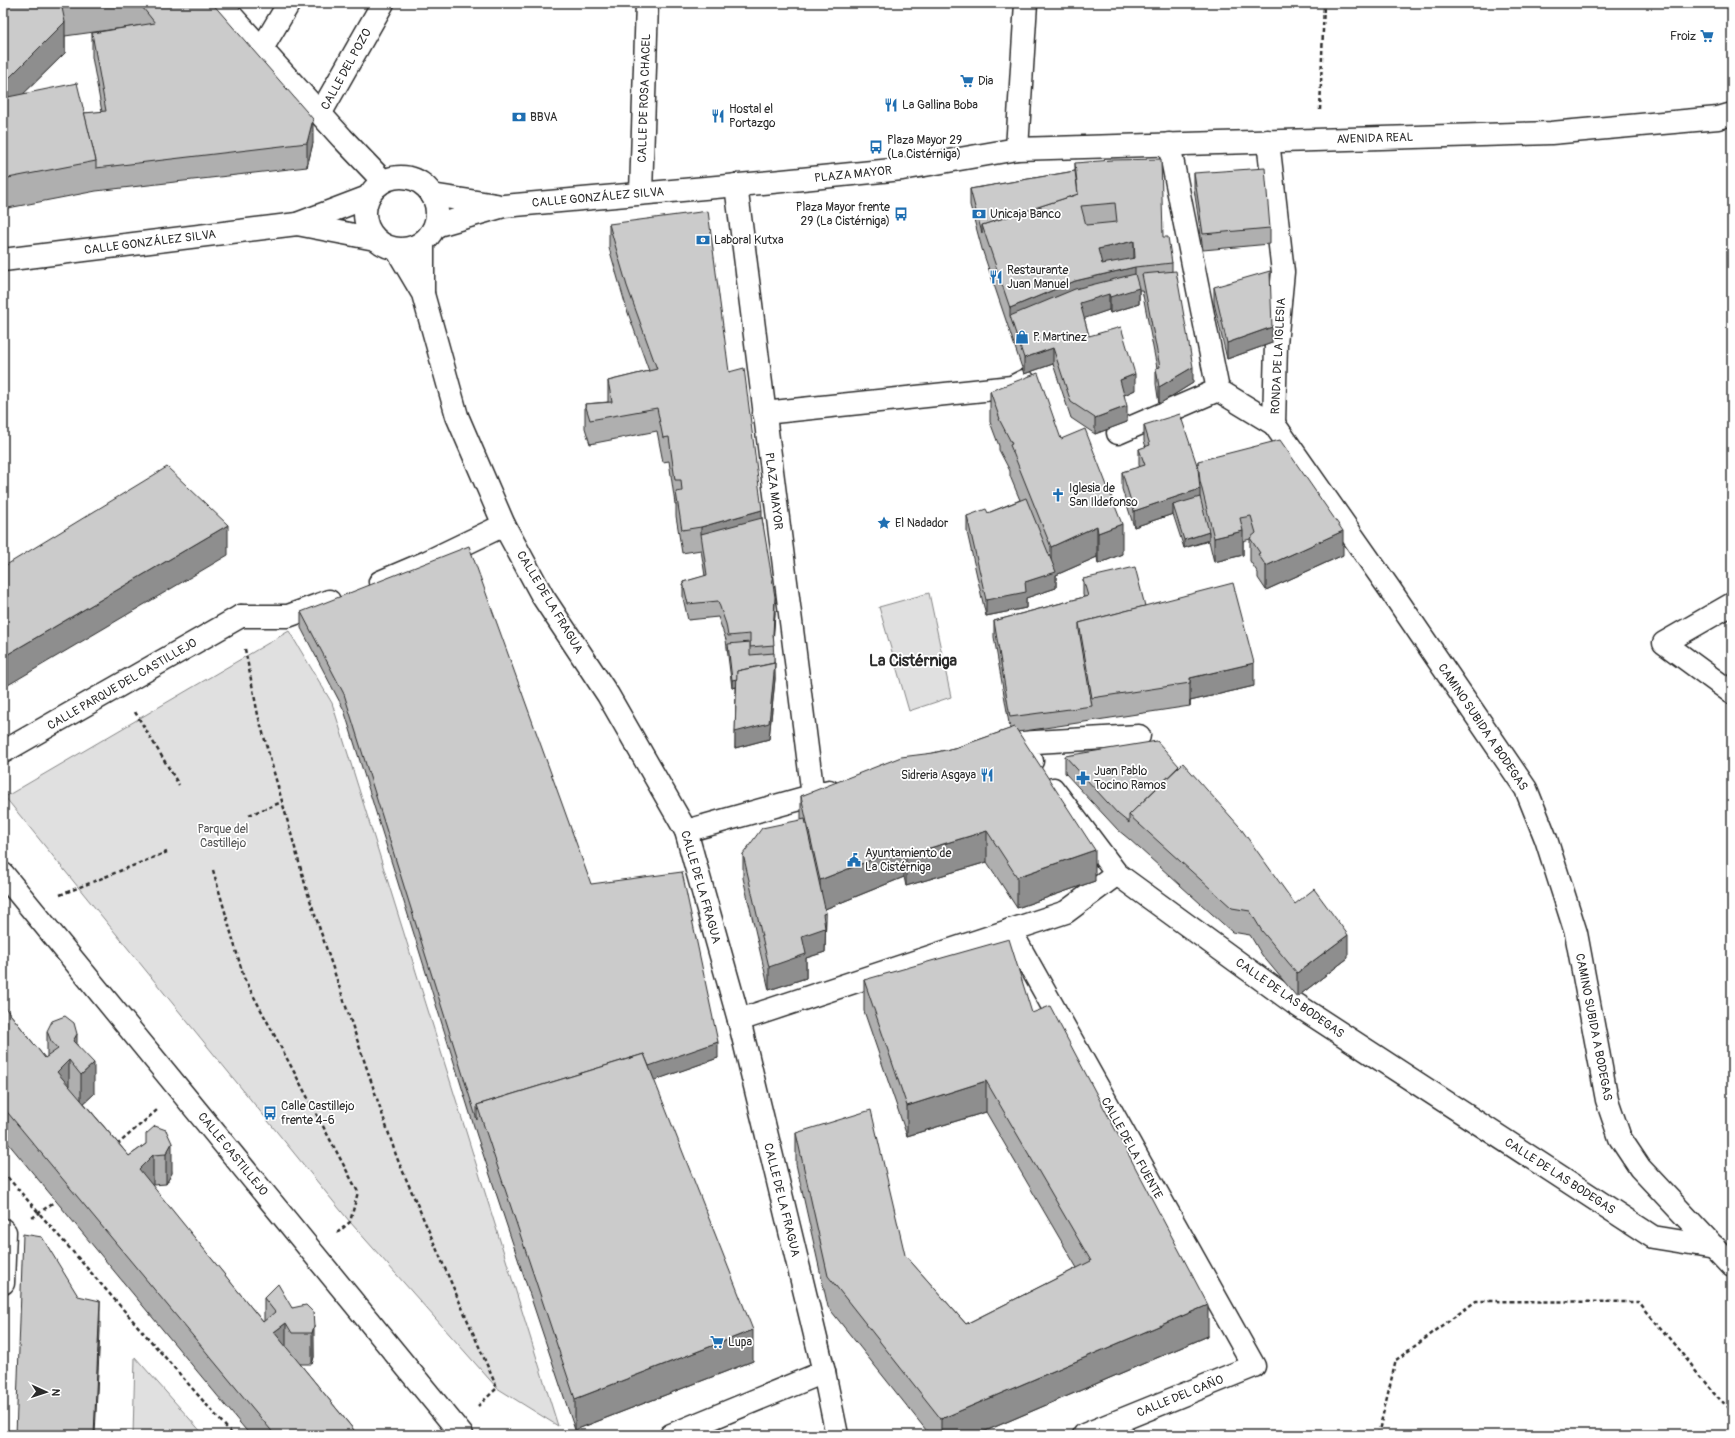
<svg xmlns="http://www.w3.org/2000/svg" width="1735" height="1438" viewBox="0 0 1735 1438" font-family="Pangolin,sans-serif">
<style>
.green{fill:#e0e0e0;stroke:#868686}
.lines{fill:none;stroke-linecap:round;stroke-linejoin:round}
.pedestrian-casing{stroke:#2b2b2b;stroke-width:25}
.minor-casing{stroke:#2b2b2b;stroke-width:25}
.tertiary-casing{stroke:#2b2b2b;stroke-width:25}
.path{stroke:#2b2b2b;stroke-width:2.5;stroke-dasharray:4 3;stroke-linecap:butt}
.pedestrian{stroke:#fff;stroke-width:22}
.minor{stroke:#fff;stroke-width:22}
.tertiary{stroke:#fff;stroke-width:22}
.wall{fill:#afafaf;stroke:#2b2b2b;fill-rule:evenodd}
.shaded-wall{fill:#8e8e8e;stroke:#2b2b2b}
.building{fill:#cbcbcb;stroke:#2b2b2b;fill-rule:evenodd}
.labels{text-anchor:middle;stroke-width:3.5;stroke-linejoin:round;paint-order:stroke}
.poi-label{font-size:12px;fill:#2b2b2b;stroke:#fff;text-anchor:start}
.street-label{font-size:12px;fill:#2b2b2b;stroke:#fff}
.park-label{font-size:12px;fill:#585858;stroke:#fff}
.district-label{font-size:16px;font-weight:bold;fill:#2b2b2b;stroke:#fff}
</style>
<rect width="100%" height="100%" fill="#fff"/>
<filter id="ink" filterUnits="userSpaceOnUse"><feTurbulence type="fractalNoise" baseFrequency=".025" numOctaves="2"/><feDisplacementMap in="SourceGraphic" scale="8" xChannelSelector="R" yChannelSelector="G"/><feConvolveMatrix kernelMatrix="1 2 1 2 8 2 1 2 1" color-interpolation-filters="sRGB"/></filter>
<g filter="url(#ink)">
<g class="green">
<path d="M929 593 951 697 909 711 879 607Z"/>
<path d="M289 631 332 703 558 1426 497 1388 350 1222 5 797Z"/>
<path d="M135 1357 204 1435H133Z"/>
</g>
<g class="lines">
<g class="pedestrian-casing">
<g id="pedestrian">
<path d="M736 185 813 796"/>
<path d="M764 413 1012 387 1024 381"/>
<path d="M1118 433 1218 390"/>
<path d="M380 582 427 562 504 525"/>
<path d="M241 616H288L329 601"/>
</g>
</g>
<g class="minor-casing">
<g id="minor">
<path d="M220 3 342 138 383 181"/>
<path d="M261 50 289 3"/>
<path d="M320 114 383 3"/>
<path d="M1169 144 1218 390 1274 424 1276 344 1283 272 1268 141"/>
<path d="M1017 149 1026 3"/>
<path d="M641 193 647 3"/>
<path d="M397 250 423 294 457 416 504 525 543 597 608 695 686 831 739 1020 824 1372 837 1435"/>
<path d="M423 292V242"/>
<path d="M1274 424 1389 588 1526 789 1546 839 1576 933 1607 1100 1620 1138 1640 1168 1732 1266"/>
<path d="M1732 604 1664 643 1732 693"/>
<path d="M3 752 241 616"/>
<path d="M1032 761 1018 743 1139 736"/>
<path d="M1053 789 1117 874 1294 1003 1653 1237 1715 1247"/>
<path d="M686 831 829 791"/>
<path d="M3 874 462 1435"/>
<path d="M1010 930 1254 1366 1084 1435"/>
<path d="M739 1020 1066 912 1117 874"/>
<path d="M3 1230 5 1232 3 1283"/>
<path d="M671 1435 824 1372"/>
</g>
</g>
<g class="tertiary-casing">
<g id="tertiary">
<circle cx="401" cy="213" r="36"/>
<path d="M432 195 496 205"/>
<path d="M297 224 375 239"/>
<path d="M435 226 504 206 772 182 902 169 1017 149 1551 133 1718 118 1732 114"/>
<path d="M3 260 297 224 368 197"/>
</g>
</g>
<g class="path">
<path d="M1320 110 1324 3"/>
<path d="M245 649 258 715 307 891 397 1158 497 1388 478 1406"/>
<path d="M135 712 179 785"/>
<path d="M249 815 282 802"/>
<path d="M213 870 244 978 358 1192 350 1222 337 1233"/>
<path d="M60 895 167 852"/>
<path d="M117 1145 157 1110"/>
<path d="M3 1172 233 1435"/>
<path d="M32 1218 54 1202"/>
<path d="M1378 1435 1396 1360 1476 1301 1639 1302 1732 1414"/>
</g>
<use href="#pedestrian" class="pedestrian"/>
<use href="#minor" class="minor"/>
<use href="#tertiary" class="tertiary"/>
</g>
<g class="wall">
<path d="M3 3H212L313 143 307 167 96 191 3 209ZM138 26 92 33V57L102 112 84 113 24 93 65 53V36Z"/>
<path d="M1075 163 1163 237 1172 263V271L1193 383 1159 404 1156 384V368H1157L1142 290H1139V304L1110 313 1109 310 1084 318 1089 336 1135 390 1124 395 1127 422 1095 434 1071 418 1053 364 1024 374 982 249 970 205V189L1075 171Z"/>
<path d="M1194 173 1270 228V244L1203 250 1194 189Z"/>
<path d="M609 224 729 372 762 518 775 613 773 640 775 679 769 739 735 748 736 687 732 688 726 640 718 617 688 620 683 598V582L705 576 701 550 682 553 676 516V504H675L669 461 663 462 657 431 590 444 585 428V404L608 402V381L649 371 627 310 609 248Z"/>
<path d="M1214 287 1272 343 1227 359 1214 303Z"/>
<path d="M990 391 1061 439 1122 554 1098 564 1097 557 1056 575V588L1026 598V608L986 616 967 532V516L988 513 1020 500 1010 476V471L999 450V446L990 422Z"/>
<path d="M1144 425 1198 468V461L1343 555 1266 590 1258 578V573L1250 561V539L1243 541V555L1214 562 1209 541 1184 548 1173 514 1134 527 1122 489V472L1140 467 1139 465V449L1146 447 1144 441Z"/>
<path d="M1083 579 1145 606 1254 686 1190 701V706L1018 732 1095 881 1017 908 987 862 906 886 904 877 825 909 826 913 825 952 806 958V978L769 990 743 878V854L801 820V796L933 753 958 747 1010 729 994 637V621L1084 597 1083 595Z"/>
<path d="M301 612 591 884 718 1058 654 1080 753 1361 575 1430 477 1136 344 710 301 628Z"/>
<path d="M1065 756 1295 904 1348 958 1297 997 1262 955 1250 935 1232 932 1129 839 1118 830 1065 773Z"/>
<path d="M864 980 1032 1013 1208 1336 976 1435H930L828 1307 796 1164V1133L966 1324 1077 1268 986 1112 907 1136 864 1011Z"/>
<path d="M3 1005 45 1058 47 1057V1031L77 1045 94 1094 84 1103 129 1156 166 1130 172 1173 166 1184 153 1185 152 1186 263 1322 264 1321V1298L292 1308 313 1312 314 1357 312 1364H300L358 1435H250L3 1137Z"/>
</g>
<g class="shaded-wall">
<path d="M65 22V53L3 114V84Z"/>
<path d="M313 119V143L307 167V143Z"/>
<path d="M1134 241V264L1098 273V249Z"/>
<path d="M1135 267V289L1139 288V304L1110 313V297L1109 294V310L1080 320 1010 316V308L1075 281Z"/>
<path d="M1272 327V343L1227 359V343Z"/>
<path d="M1053 348V364L1024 374V358Z"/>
<path d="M1193 367V383L1159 404V387Z"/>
<path d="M1135 374V390L1120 397V380Z"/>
<path d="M1127 406V422L1095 434V418Z"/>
<path d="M1200 489V505H1173V514L1134 527V511Z"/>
<path d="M762 510V534H701V527Z"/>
<path d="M1122 524V554L1098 564V533Z"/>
<path d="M228 525V555L3 688V657Z"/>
<path d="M1097 526V557L1056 575V588L1026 598V608L986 616V600L1025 582 1051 573V547Z"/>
<path d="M1243 531V555L1214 562V538Z"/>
<path d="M1343 531V555L1266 590V566Z"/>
<path d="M1209 532V540L1184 548V540Z"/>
<path d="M775 597V613L773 645V634Z"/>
<path d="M775 663V679L769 739 735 748V732L773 679 732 688V680Z"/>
<path d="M1254 663V686L1190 701V706V678Z"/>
<path d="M987 831V862L906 886V855Z"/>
<path d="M904 847V877L820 911V880Z"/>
<path d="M1095 850V881L1017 908V877Z"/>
<path d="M826 913 825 952 806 958V978L769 990V967L802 936 823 914Z"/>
<path d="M1348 935V958L1297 997V973Z"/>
<path d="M77 1034V1064L73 1041Z"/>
<path d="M718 1042V1058L644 1084 482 1118Z"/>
<path d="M69 1060V1091L57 1072Z"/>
<path d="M94 1063V1094L81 1106V1075Z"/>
<path d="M986 1081V1112L907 1136V1106Z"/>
<path d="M172 1143V1173L166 1184V1154Z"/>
<path d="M153 1155V1185L139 1200V1169Z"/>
<path d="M100 1301V1332L95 1435H94Z"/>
<path d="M1208 1305V1336L976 1435H941V1419Z"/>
<path d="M286 1323V1353L274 1332Z"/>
<path d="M314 1326V1357L312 1364V1333Z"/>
<path d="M753 1330V1361L575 1430V1399Z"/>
</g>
<g class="building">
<path d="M3 3H61L65 22 3 84Z"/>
<path d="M139 3H212L313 119 307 143 96 168V161L84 113 106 111 92 33 155 23Z"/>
<path d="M77 83 96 161 3 179V98Z"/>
<path d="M1161 159 1163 237H1168L1172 263 1135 267 1075 281 1010 308 982 225 1078 194 1075 163 1112 160ZM1115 203 1117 222 1086 225 1081 206ZM1134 241 1135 258 1102 264 1098 249Z"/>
<path d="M1265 168 1270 228 1203 234 1194 173Z"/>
<path d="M1075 171 1078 194 982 225V233L970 189Z"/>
<path d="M708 211 729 372 744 368 762 510 701 527 682 530 676 492 682 491 681 480H675L669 437 663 438 657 408 590 420 585 404 612 402 608 381 657 369 627 286 609 224Z"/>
<path d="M1176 271 1193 367 1159 387 1156 368 1160 367 1142 274Z"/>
<path d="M1270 271 1272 327 1227 343 1214 287Z"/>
<path d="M1135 274 1139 288 1110 297 1109 294 1080 303 1089 336 1121 327 1135 374 1120 380 1127 406 1095 418 1071 402 1053 348 1024 358 1010 316 1075 289Z"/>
<path d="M1038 373 1061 439 1085 429 1122 524 1098 533 1097 526 1051 547 1010 445 1012 444 999 419H1000L990 391Z"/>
<path d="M1180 414 1198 468 1200 489 1134 511 1122 472 1145 465 1139 449 1150 445 1144 425Z"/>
<path d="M1280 440 1343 531 1266 566 1258 554 1260 553 1250 538 1256 533 1251 516 1240 518 1243 531 1214 538 1200 481 1198 461Z"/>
<path d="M167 467 228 525 3 657V567Z"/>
<path d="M1200 497 1209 532 1184 540 1173 505Z"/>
<path d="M1026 498 1056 572 1025 582 1026 592 986 600 967 516 986 509 988 513Z"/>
<path d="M762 518 775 597 773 634 774 645 750 647V634L728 636 726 624 718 601 688 604 683 582 707 575 701 534Z"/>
<path d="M469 546 591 884 682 872 718 1042 649 1066 644 1054 477 1105V1120L344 694 301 612Z"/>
<path d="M1135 567 1145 606 1079 623V630L1092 706 1010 717 994 621 1088 596 1083 579Z"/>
<path d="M1233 583 1254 663 1190 678V683L1092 698 1079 623Z"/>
<path d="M750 642V655L774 653V663L737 671V679L732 680 728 644Z"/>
<path d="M775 663 769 723 735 732 737 671Z"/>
<path d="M1015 727 1095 850 1017 877 987 831 906 855 904 847 820 880 801 796 901 757 933 753 958 747Z"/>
<path d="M1157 741 1179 766 1129 815V823L1118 814 1065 756Z"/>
<path d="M1183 763 1239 826 1295 904 1314 889 1348 935 1297 973 1262 931 1250 911 1232 908 1129 815Z"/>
<path d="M805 819 826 913 823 914 825 928 802 936 806 954 769 967 743 854 762 828Z"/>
<path d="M1009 939 1032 1013 1050 1006 1208 1305 941 1419 828 1276 796 1133 871 1110 905 1255 966 1324 1091 1261 986 1081 907 1106 864 980Z"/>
<path d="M3 1005 45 1058 58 1049 51 1041 47 1031 52 1021 65 1016 74 1023 77 1034 73 1041 94 1063 81 1075 69 1060 57 1072 129 1156 146 1144V1134L155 1126 166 1130 172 1143 166 1154 153 1155 139 1169 263 1322 275 1312 264 1298 278 1284 292 1308 306 1305 313 1312 314 1326 312 1333H292L286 1323 274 1332 358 1435H275L3 1107Z"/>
<path d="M644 1054 753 1330 575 1399 477 1105Z"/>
<path d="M23 1234 42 1237 78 1296 100 1301 94 1435H16Z"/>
</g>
</g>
<defs>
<g id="supermarket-bare" transform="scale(1.08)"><path d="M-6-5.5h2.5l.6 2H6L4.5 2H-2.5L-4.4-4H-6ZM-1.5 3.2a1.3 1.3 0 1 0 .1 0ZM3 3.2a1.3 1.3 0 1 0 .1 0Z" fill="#1f6fb2" stroke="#fff" stroke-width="2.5" paint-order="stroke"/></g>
<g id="restaurant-bare" transform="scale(1.08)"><path d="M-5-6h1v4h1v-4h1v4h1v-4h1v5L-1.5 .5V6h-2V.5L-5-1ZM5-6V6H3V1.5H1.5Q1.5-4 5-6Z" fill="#1f6fb2" stroke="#fff" stroke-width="2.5" paint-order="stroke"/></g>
<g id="bank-bare" transform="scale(1.08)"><path d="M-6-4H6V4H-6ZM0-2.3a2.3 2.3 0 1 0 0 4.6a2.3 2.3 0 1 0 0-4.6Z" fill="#1f6fb2" stroke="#fff" stroke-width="2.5" paint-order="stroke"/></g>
<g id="bus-bare" transform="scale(1.08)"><path d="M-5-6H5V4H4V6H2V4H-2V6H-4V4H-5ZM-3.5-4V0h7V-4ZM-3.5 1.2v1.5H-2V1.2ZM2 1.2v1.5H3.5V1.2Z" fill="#1f6fb2" stroke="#fff" stroke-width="2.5" paint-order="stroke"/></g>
<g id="shop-bare" transform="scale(1.08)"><path d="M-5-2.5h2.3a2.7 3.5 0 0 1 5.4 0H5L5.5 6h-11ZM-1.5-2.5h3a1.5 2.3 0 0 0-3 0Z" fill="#1f6fb2" stroke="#fff" stroke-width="2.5" paint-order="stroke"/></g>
<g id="church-bare" transform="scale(1.08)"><path d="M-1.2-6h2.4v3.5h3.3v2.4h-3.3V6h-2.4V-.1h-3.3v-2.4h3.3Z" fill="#1f6fb2" stroke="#fff" stroke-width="2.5" paint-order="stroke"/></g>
<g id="sight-bare" transform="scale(1.08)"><path d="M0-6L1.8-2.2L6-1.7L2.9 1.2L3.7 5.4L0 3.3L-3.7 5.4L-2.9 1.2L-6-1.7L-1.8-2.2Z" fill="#1f6fb2" stroke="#fff" stroke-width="2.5" paint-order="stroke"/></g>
<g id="pharmacy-bare" transform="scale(1.08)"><path d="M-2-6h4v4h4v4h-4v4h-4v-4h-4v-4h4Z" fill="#1f6fb2" stroke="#fff" stroke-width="2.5" paint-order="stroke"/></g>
<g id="civic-bare" transform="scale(1.08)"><path d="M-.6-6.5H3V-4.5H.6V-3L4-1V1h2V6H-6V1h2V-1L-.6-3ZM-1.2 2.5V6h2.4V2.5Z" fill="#1f6fb2" stroke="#fff" stroke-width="2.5" paint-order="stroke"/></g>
</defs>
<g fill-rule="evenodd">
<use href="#supermarket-bare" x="1707" y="36"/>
<use href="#supermarket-bare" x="967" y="81"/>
<use href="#restaurant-bare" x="891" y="105"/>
<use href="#restaurant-bare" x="718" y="116"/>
<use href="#bank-bare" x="519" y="117"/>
<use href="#bus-bare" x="876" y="147"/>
<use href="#bus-bare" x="901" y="214"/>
<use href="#bank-bare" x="979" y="214"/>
<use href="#bank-bare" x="703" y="240"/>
<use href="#restaurant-bare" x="996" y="277"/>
<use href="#shop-bare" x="1022" y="337"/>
<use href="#church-bare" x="1058" y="495"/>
<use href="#sight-bare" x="884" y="523"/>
<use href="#restaurant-bare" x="987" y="775"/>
<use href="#pharmacy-bare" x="1083" y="778"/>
<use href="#civic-bare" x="854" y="860"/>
<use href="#bus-bare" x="270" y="1113"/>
<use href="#supermarket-bare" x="717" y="1342"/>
</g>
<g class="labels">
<g class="poi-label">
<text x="1696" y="40" text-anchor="end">Froiz</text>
<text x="978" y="85">Dia</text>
<text x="902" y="109">La Gallina Boba</text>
<text x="729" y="113">Hostal el<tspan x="729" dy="14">Portazgo</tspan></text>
<text x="530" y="121">BBVA</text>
<text x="887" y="144">Plaza Mayor 29<tspan x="887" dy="14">(La Cistérniga)</tspan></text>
<text x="890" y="211" text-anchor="end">Plaza Mayor frente<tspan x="890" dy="14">29 (La Cistérniga)</tspan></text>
<text x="990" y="218">Unicaja Banco</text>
<text x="714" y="244">Laboral Kutxa</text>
<text x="1007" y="274">Restaurante<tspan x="1007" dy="14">Juan Manuel</tspan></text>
<text x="1033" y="341">P. Martinez</text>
<text x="1069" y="492">Iglesia de<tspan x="1069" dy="14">San Ildefonso</tspan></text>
<text x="895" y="527">El Nadador</text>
<text x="1094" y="775">Juan Pablo<tspan x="1094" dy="14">Tocino Ramos</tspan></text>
<text x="976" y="779" text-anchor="end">Sidreria Asgaya</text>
<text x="865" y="857">Ayuntamiento de<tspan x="865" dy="14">La Cistérniga</tspan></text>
<text x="281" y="1110">Calle Castillejo<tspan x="281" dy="14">frente 4-6</tspan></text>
<text x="728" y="1346">Lupa</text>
</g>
<g class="street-label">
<text transform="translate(346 69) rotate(-61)" y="4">CALLE DEL POZO</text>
<text transform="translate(644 98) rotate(-88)" y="4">CALLE DE ROSA CHACEL</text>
<text transform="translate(1375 138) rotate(-2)" y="4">AVENIDA REAL</text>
<text transform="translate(853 174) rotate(-6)" y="4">PLAZA MAYOR</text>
<text transform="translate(598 197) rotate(-5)" y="4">CALLE GONZÁLEZ SILVA</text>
<text transform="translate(150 242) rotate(-7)" y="4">CALLE GONZÁLEZ SILVA</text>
<text transform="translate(1278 356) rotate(-87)" y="4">RONDA DE LA IGLESIA</text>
<text transform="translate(774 491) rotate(83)" y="4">PLAZA MAYOR</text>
<text transform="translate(550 602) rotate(59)" y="4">CALLE DE LA FRAGUA</text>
<text transform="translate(122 684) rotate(-30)" y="4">CALLE PARQUE DEL CASTILLEJO</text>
<text transform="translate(1483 727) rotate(56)" y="4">CAMINO SUBIDA A BODEGAS</text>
<text transform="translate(701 887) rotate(74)" y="4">CALLE DE LA FRAGUA</text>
<text transform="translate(1290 998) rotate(35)" y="4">CALLE DE LAS BODEGAS</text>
<text transform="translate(1594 1027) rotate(79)" y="4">CAMINO SUBIDA A BODEGAS</text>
<text transform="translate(1132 1148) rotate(61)" y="4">CALLE DE LA FUENTE</text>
<text transform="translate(233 1154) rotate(51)" y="4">CALLE CASTILLEJO</text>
<text transform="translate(1560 1176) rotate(33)" y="4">CALLE DE LAS BODEGAS</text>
<text transform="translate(782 1200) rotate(76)" y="4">CALLE DE LA FRAGUA</text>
<text transform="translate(1180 1396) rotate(-22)" y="4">CALLE DEL CAÑO</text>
</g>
<g class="park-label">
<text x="223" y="833">Parque del<tspan x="223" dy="14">Castillejo</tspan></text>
</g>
<g class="district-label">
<text x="913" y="666">La Cistérniga</text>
</g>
</g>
<rect width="1735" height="1438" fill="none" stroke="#fff" stroke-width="16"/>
<rect x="8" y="8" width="1719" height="1422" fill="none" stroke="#2b2b2b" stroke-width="1.5" filter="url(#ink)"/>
<g transform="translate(46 1392) rotate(93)" stroke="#ffffff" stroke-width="3" paint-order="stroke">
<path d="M0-3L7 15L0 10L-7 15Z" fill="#2b2b2b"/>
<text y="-6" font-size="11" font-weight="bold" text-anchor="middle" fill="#2b2b2b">N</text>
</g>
</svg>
